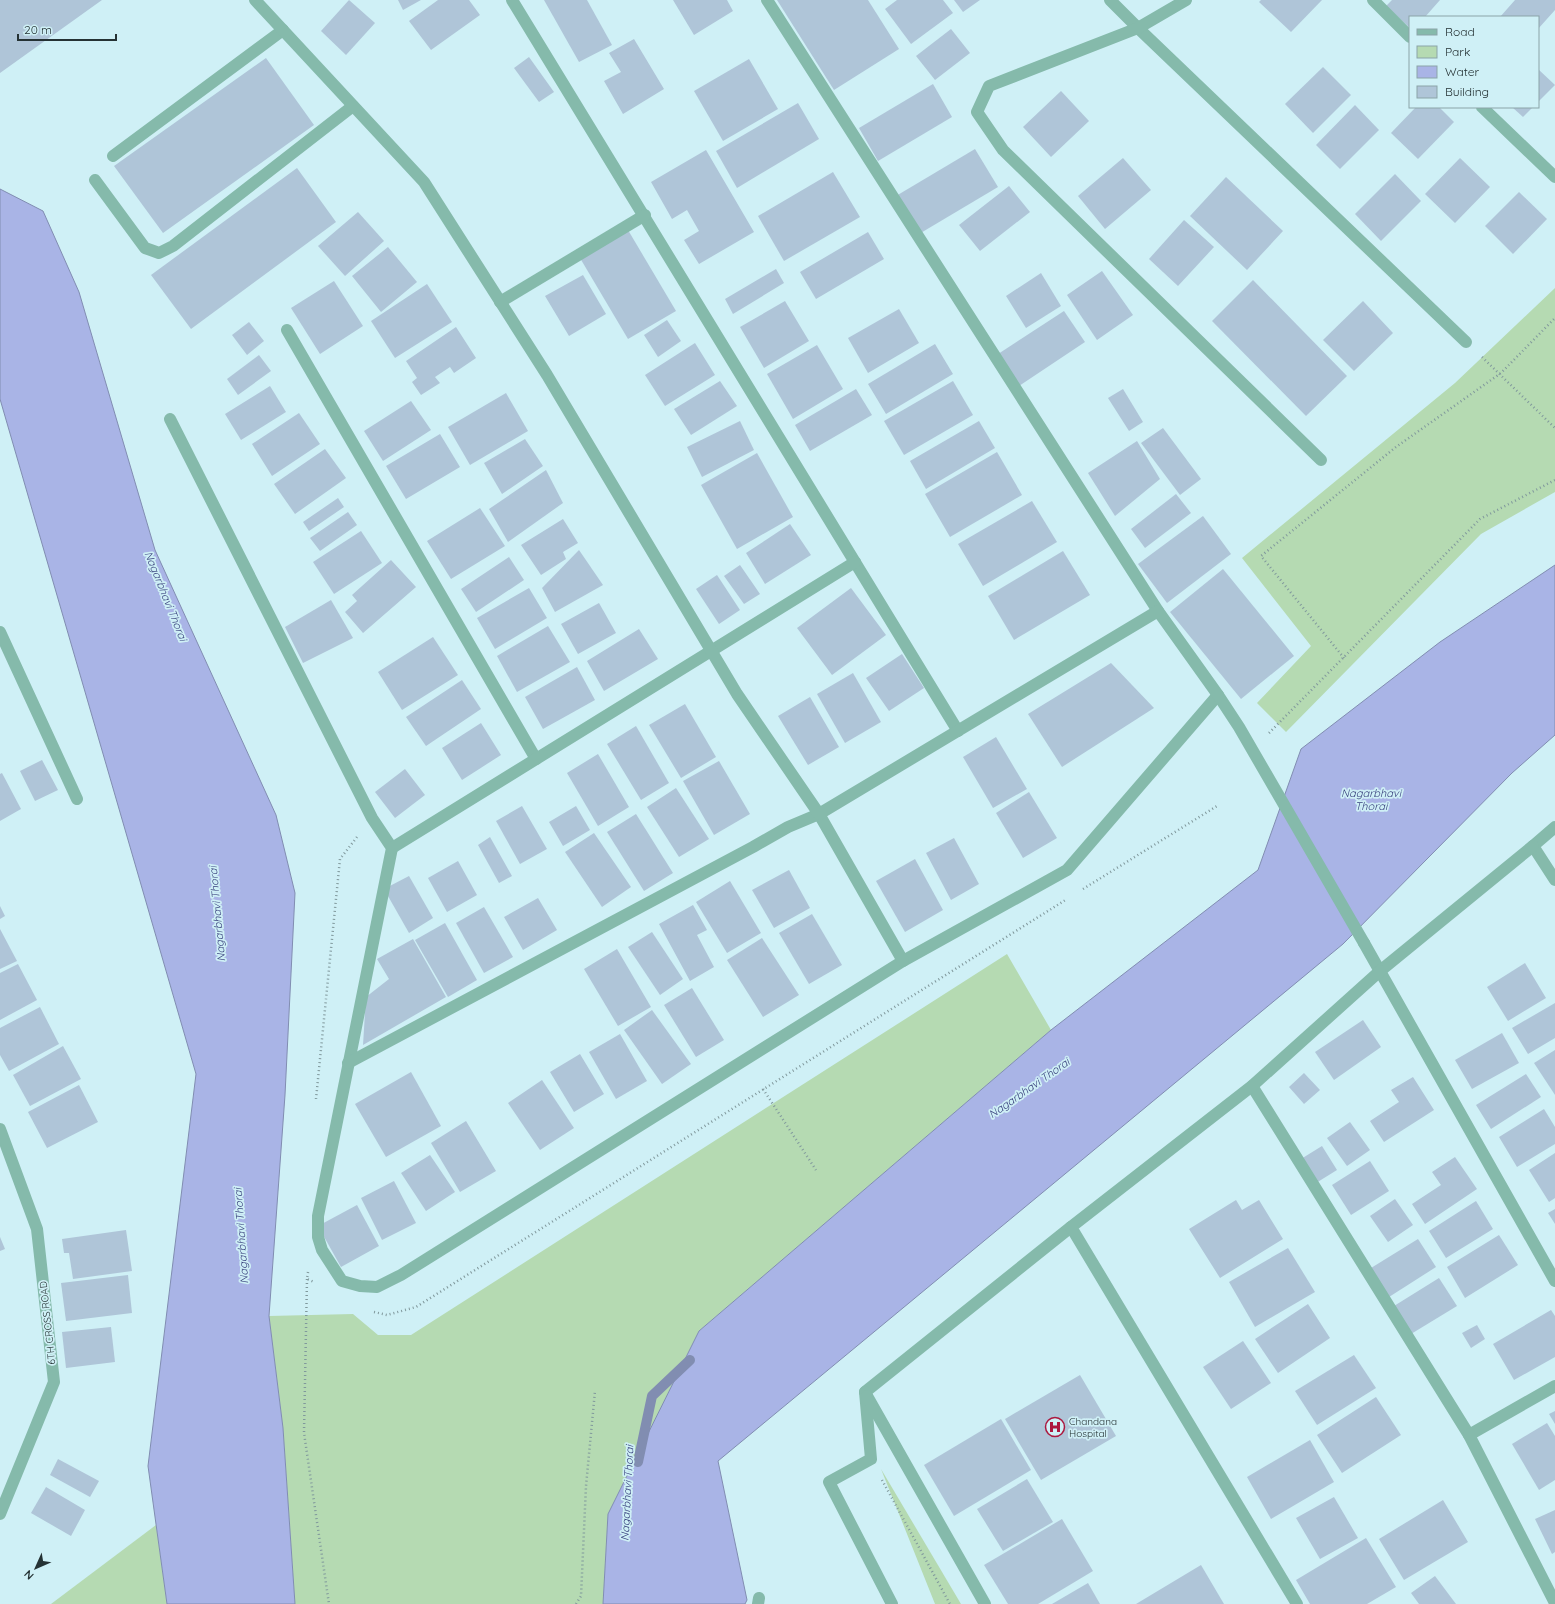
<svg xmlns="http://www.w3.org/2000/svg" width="1555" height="1604" viewBox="0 0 1555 1604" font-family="Quicksand,sans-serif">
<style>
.green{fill:#b5dab2}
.water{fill:#a9b4e6;stroke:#818db1}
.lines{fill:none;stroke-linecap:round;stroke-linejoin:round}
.stream{stroke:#818db1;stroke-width:10}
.building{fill:#afc5d8}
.path{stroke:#80989c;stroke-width:2.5;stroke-dasharray:1 3;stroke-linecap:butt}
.minor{stroke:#85baab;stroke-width:12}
.tertiary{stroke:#85baab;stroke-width:12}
.labels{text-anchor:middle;stroke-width:3.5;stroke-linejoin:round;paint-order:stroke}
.street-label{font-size:10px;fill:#253234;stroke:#cff0f6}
.poi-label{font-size:10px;fill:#253234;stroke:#cff0f6;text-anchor:start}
.water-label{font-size:11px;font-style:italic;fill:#373f7c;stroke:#cff0f6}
</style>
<rect width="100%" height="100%" fill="#cff0f6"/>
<g class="green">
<path d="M1555 288V492L1481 534 1286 732 1257 703 1311 646 1242 558 1455 383Z"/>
<path d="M1007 954 1051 1030 699 1331 608 1514 603 1604H295L283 1428 269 1316 353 1314 378 1335H411Z"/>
<path d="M881 1469 961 1604H935Z"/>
<path d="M156 1525 167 1604H51Z"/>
</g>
<g class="water">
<path d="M0 189 43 211 79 292 155 550 276 815 295 893 285 1095 269 1316 283 1428 295 1604H167L148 1466 196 1074 0 399Z"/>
<path d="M1555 565V735L1512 773 1343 944 718 1461 747 1600 745 1604H603L608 1514 699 1331 1051 1030 1258 870 1301 749 1440 642Z"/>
</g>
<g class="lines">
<path class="stream" d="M638 1462 652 1396 690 1360"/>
</g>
<g class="building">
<path d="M0 0H102L0 73Z"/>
<path d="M349 0 375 23 346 55 321 31Z"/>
<path d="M398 0H421L403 10Z"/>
<path d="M438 0H469L480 15 431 50 409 21Z"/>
<path d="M544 0H587L612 45 579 62Z"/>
<path d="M673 0H727L733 11 694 35Z"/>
<path d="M777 0H868L899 49 834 90Z"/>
<path d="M897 0H943L953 13 911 44 885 9Z"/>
<path d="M954 0H980L963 12Z"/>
<path d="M1261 0H1322L1291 32 1259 2Z"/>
<path d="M1392 0H1440L1425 17H1410V28L1386 6Z"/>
<path d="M1515 0H1555V10L1538 29V17H1500Z"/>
<path d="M951 29 970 53 935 80 916 56Z"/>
<path d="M634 39 664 89 623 114 604 81 621 72 609 53Z"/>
<path d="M529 57 554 92 539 102 514 68Z"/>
<path d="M266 58 314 125 163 233 114 166Z"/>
<path d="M749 59 778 109 723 141 694 91Z"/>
<path d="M1323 67 1351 95 1313 133 1285 104Z"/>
<path d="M1538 69 1555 85 1538 102Z"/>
<path d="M933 84 952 117 878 161 859 128Z"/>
<path d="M1061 91 1089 121 1051 157 1023 127Z"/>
<path d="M798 103 819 139 737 188 716 151Z"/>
<path d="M1355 105 1379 130 1340 169 1316 145Z"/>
<path d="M1416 107H1439L1454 122 1418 159 1391 133Z"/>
<path d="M1512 107H1533L1523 117Z"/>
<path d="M975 149 998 187 919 234 896 196Z"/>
<path d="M706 150 754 232 699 264 684 240 699 231 687 210 672 219 651 182Z"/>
<path d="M1123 158 1151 190 1105 229 1078 196Z"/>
<path d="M1460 158 1490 187 1455 223 1425 194Z"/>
<path d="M297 168 336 222 191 329 151 275Z"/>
<path d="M833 172 860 217 784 261 758 216Z"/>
<path d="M1395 174 1421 201 1381 241 1355 214Z"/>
<path d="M1226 177 1283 231 1247 270 1190 216Z"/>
<path d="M1009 186 1030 212 980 251 959 225Z"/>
<path d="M1519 192 1547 219 1513 254 1485 226Z"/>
<path d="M358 212 384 241 345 276 318 246Z"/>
<path d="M1184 220 1214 247 1178 286 1149 259Z"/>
<path d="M628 230 676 311 628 339 580 258Z"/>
<path d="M868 232 884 259 816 299 800 272Z"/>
<path d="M388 247 417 282 381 312 352 276Z"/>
<path d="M776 269 784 283 733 314 725 299Z"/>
<path d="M1102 271 1133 315 1097 340 1067 295Z"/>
<path d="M1041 273 1061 306 1026 328 1006 296Z"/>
<path d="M583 275 606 314 569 336 545 296Z"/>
<path d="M1253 280 1347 376 1306 416 1212 321Z"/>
<path d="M334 281 363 326 320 354 291 308Z"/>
<path d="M427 284 452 322 395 358 371 321Z"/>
<path d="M785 301 809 341 764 368 740 327Z"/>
<path d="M1363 301 1393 333 1354 371 1323 340Z"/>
<path d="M899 309 919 343 868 373 848 338Z"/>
<path d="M1064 311 1085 342 1016 388 995 356Z"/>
<path d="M667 320 681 341 658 357 644 335Z"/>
<path d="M249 322 264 341 247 355 232 335Z"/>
<path d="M456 327 476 358 454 373 450 367 435 377 440 383 421 395 412 382 417 378 406 361Z"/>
<path d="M695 343 715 375 665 406 645 375Z"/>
<path d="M935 344 953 374 886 414 868 384Z"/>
<path d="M817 345 843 389 793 419 767 374Z"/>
<path d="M259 355 271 371 238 395 227 379Z"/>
<path d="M720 381 737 406 691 435 674 409Z"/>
<path d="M953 381 973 415 904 455 884 421Z"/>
<path d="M270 386 286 412 241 440 225 414Z"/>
<path d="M856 389 872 415 810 451 795 425Z"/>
<path d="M1123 389 1143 422 1129 431 1108 398Z"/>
<path d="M506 393 528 431 470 465 448 427Z"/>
<path d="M411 401 431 430 383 461 364 431Z"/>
<path d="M299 413 320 444 272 476 252 444Z"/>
<path d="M740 421 754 450 702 477 687 447Z"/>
<path d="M979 421 995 448 926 489 910 461Z"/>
<path d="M1163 428 1201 479 1180 495 1141 443Z"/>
<path d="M440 434 460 467 406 499 386 466Z"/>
<path d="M525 439 543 466 502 494 484 463Z"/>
<path d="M1137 441 1160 479 1115 516 1088 473Z"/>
<path d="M325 449 346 478 295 514 274 484Z"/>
<path d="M997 452 1022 495 950 537 925 494Z"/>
<path d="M757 453 793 517 737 549 701 485Z"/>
<path d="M546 470 563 503 508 542 489 509Z"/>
<path d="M1176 494 1191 513 1145 548 1131 529Z"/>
<path d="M338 498 344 507 309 531 303 522Z"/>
<path d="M1032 501 1057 542 983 586 958 544Z"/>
<path d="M480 508 505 546 451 579 427 541Z"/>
<path d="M348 512 357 525 320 551 310 538Z"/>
<path d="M1203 516 1231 554 1167 603 1138 564Z"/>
<path d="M563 519 578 543 563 552 566 559 541 575 521 545Z"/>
<path d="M790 524 811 555 765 584 746 553Z"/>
<path d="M361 531 382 563 334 594 313 562Z"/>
<path d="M579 550 603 585 555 612 542 588Z"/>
<path d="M1063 551 1090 595 1014 640 988 596Z"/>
<path d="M509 557 524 580 476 612 461 589Z"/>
<path d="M391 560 416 587 363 633 345 612 357 601 352 595Z"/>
<path d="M740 565 760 594 744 604 724 576Z"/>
<path d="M1223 569 1294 656 1241 699 1170 612Z"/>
<path d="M717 575 740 610 719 624 696 589Z"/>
<path d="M529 588 547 618 495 649 477 618Z"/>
<path d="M851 588 886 635 832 675 797 628Z"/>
<path d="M331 600 353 638 303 663 285 627Z"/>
<path d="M599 603 616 633 578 654 561 624Z"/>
<path d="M548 626 570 662 517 692 497 656Z"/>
<path d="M639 629 658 659 604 691 587 661Z"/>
<path d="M433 637 458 675 402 710 378 672Z"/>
<path d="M902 654 924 688 889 711 866 678Z"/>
<path d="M1111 663 1154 708 1062 767 1028 714Z"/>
<path d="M577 667 595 700 543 729 525 697Z"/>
<path d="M853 673 881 722 845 743 817 694Z"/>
<path d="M462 680 481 709 426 746 406 717Z"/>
<path d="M810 697 839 747 808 765 778 716Z"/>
<path d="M685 704 716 757 681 778 649 725Z"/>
<path d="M481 723 501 755 462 780 442 748Z"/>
<path d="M636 726 669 783 641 800 607 744Z"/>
<path d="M996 737 1027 789 993 808 963 757Z"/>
<path d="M598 754 629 807 598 826 567 773Z"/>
<path d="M42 760 58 790 35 801 20 771Z"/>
<path d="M719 761 750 814 714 835 683 781Z"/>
<path d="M405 769 425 795 395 818 375 792Z"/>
<path d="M2 773 21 809 0 821V774Z"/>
<path d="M676 788 709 839 679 857 647 807Z"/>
<path d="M1029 792 1057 838 1023 858 996 813Z"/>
<path d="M522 806 547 849 520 864 496 821Z"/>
<path d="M576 806 590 830 563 846 549 822Z"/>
<path d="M636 814 673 873 644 891 607 832Z"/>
<path d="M594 833 631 887 602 907 565 852Z"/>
<path d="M490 837 512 876 499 883 478 845Z"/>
<path d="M954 838 979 884 951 900 926 853Z"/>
<path d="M915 859 943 910 905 932 876 881Z"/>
<path d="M458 861 477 895 447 912 428 878Z"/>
<path d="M789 870 810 908 774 928 752 890Z"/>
<path d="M409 876 433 918 409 933 384 889Z"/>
<path d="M730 881 761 933 727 953 696 902Z"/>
<path d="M538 898 557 930 523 950 504 917Z"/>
<path d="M693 905 707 930 697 935 714 967 690 981 659 924Z"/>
<path d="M0 906 5 916 0 919Z"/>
<path d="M484 907 513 957 484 973 456 923Z"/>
<path d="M812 914 842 965 809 984 779 933Z"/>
<path d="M445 923 477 980 448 997 415 940Z"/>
<path d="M0 929 17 961 0 969Z"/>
<path d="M652 932 683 979 660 995 628 947Z"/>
<path d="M762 938 799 995 763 1017 727 960Z"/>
<path d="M413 939 446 997 363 1045 366 997 389 979 377 959Z"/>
<path d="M617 949 651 1007 618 1026 584 969Z"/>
<path d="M1525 963 1546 998 1508 1021 1487 987Z"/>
<path d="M18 964 37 1000 0 1020V973Z"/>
<path d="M692 988 724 1040 696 1057 664 1005Z"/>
<path d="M1555 1003V1038L1528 1054 1512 1028Z"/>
<path d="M40 1007 59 1044 9 1071 0 1055V1028Z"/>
<path d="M652 1010 691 1064 662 1084 624 1030Z"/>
<path d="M1363 1020 1381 1047 1334 1080 1315 1052Z"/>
<path d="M1502 1033 1519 1063 1472 1089 1455 1060Z"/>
<path d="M620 1034 647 1081 616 1099 589 1052Z"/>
<path d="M63 1046 81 1079 30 1106 13 1075Z"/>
<path d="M1555 1050V1095L1534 1063Z"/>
<path d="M580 1054 604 1094 574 1112 550 1072Z"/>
<path d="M411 1072 441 1126 386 1157 355 1104Z"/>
<path d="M1304 1073 1320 1090 1304 1104 1289 1087Z"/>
<path d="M1526 1074 1541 1097 1491 1129 1476 1105Z"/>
<path d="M1413 1077 1434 1110 1384 1142 1370 1121 1399 1102 1391 1090Z"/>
<path d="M542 1080 574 1128 540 1150 508 1103Z"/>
<path d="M79 1085 98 1122 47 1148 28 1112Z"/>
<path d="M1544 1109 1555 1127V1144L1517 1167 1499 1137Z"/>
<path d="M466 1121 496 1171 460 1192 431 1143Z"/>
<path d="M1350 1122 1370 1150 1347 1166 1327 1138Z"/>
<path d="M1322 1146 1337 1170 1316 1183 1301 1159Z"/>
<path d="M1555 1153V1198L1549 1202 1529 1170Z"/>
<path d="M430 1155 455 1192 426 1211 401 1173Z"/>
<path d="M1455 1157 1477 1189 1425 1224 1412 1204 1441 1185 1432 1172Z"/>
<path d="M1370 1161 1389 1191 1351 1215 1332 1185Z"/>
<path d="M394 1181 416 1223 382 1240 361 1198Z"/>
<path d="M1395 1199 1413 1225 1388 1242 1370 1216Z"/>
<path d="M1236 1200 1242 1210 1259 1200 1283 1239 1220 1278 1189 1229Z"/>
<path d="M1476 1201 1493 1229 1446 1258 1429 1231Z"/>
<path d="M357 1205 379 1246 341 1267 318 1226Z"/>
<path d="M1555 1209V1224L1548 1213Z"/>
<path d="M126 1230 132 1271 73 1279 69 1253H64L62 1239Z"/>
<path d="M1499 1235 1518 1265 1465 1298 1447 1267Z"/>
<path d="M0 1237 5 1249 0 1251Z"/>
<path d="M1418 1239 1436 1267 1389 1297 1371 1268Z"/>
<path d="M1288 1248 1315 1292 1255 1327 1229 1282Z"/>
<path d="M128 1275 132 1313 66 1321 61 1283Z"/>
<path d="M1439 1278 1457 1306 1411 1334 1394 1306Z"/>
<path d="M1308 1304 1330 1338 1278 1373 1255 1339Z"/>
<path d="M1551 1310 1555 1316V1357L1514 1380 1493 1344Z"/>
<path d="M1477 1325 1485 1339 1471 1348 1462 1333Z"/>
<path d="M111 1327 115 1362 66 1368 62 1332Z"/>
<path d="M1243 1341 1271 1383 1231 1409 1203 1367Z"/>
<path d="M1354 1355 1376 1388 1317 1425 1295 1391Z"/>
<path d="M1080 1375 1116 1436 1041 1480 1005 1419Z"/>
<path d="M1376 1397 1401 1435 1342 1473 1317 1435Z"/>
<path d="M1555 1411V1424L1549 1414Z"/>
<path d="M1001 1419 1031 1470 954 1516 924 1465Z"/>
<path d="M1547 1423 1555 1436V1480L1539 1490 1512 1444Z"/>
<path d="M1310 1440 1334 1482 1271 1519 1247 1477Z"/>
<path d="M58 1459 99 1481 90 1497 50 1475Z"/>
<path d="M1027 1479 1053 1522 1003 1551 977 1509Z"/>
<path d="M46 1487 85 1510 71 1536 31 1513Z"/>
<path d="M1334 1497 1358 1538 1320 1559 1296 1518Z"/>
<path d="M1443 1500 1468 1542 1404 1580 1379 1539Z"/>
<path d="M1555 1510V1552L1552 1554 1535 1519Z"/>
<path d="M1062 1519 1093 1571 1038 1604H1008L984 1565Z"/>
<path d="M1366 1538 1396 1587 1367 1604H1310L1296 1580Z"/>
<path d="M1201 1565 1224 1604H1136Z"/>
<path d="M1435 1576 1456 1604H1419L1411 1593Z"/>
<path d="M1088 1583 1100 1604H1052Z"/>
</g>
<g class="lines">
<g class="path">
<path d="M1482 357 1555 428"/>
<path d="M1344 658 1261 556 1396 447 1501 373 1555 318"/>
<path d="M1269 733 1480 519 1555 480"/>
<path d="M1083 889 1217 806"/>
<path d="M763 1089 816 1170"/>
<path d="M316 1099 340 859 357 837"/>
<path d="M308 1272 307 1279 314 1282"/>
<path d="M307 1279 304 1433 329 1604"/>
<path d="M374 1312 387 1315 416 1307 1067 899"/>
<path d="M882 1480 950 1604"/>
<path d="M576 1604 581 1596 586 1486 595 1391"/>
</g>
<g class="minor">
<path d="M512 0 958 731"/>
<path d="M767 0 1158 611"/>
<path d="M1110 0 1138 28 1466 342"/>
<path d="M1186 0 1138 28 989 86 977 112 1003 150 1321 460"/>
<path d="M1373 0 1410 37"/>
<path d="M1482 107 1555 177"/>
<path d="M113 156 283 30"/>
<path d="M95 180 145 248 159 253 173 246 353 106"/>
<path d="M500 302 645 215"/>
<path d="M287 330 536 759"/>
<path d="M170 419 372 818 392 848 318 1216V1237L322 1250 342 1281 360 1286 377 1287 401 1275 903 961 1067 870 1218 695"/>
<path d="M0 632 77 799"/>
<path d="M1555 827 1533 846 1555 880"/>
<path d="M392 848 855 562"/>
<path d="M1364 943 1555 1281"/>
<path d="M1380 971 1533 846"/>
<path d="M348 1063 753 847 788 827 819 814 903 961"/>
<path d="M1252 1086 1469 1435 1555 1603"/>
<path d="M0 1129 37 1229 54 1382 0 1514"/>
<path d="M865 1392 1071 1227"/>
<path d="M865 1392 871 1459 829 1482 892 1604"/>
<path d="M867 1396 985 1604"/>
<path d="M1469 1435 1555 1386"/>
<path d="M758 1604 759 1598"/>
</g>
<g class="tertiary">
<path d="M255 0 424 182 547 375 737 694 819 814 1158 611 1218 695 1239 727 1364 943"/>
<path d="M1297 1604 1071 1227 1252 1086 1380 971"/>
</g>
</g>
<defs>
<g id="hospital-ring" transform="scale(1)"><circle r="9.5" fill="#cff0f6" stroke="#ac183f" stroke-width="1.5"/><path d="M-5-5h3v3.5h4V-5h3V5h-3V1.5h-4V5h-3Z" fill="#ac183f"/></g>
</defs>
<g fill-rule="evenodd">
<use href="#hospital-ring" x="1055" y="1427"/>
</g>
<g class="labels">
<g class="street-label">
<text transform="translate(47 1323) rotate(-96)" y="4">6TH CROSS ROAD</text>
</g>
<g class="poi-label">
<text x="1069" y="1425">Chandana<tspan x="1069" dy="12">Hospital</tspan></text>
</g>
<g class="water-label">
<text transform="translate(166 596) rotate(68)" y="4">Nagarbhavi Thorai</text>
<text x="1371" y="797">Nagarbhavi<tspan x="1371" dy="13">Thorai</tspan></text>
<text transform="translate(217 914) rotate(-95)" y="4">Nagarbhavi Thorai</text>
<text transform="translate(1029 1088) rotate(-35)" y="4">Nagarbhavi Thorai</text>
<text transform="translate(241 1236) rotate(-94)" y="4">Nagarbhavi Thorai</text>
<text transform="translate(627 1493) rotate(-87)" y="4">Nagarbhavi Thorai</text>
</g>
</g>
<rect x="1409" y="16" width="130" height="92" fill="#cff0f6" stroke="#8ba4a8"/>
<rect x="1417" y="29" width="20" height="6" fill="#85baab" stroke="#8ba4a8"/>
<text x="1445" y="36" font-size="12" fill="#253234">Road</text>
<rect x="1417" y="46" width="20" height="12" fill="#b5dab2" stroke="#8ba4a8"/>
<text x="1445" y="56" font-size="12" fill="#253234">Park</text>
<rect x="1417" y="66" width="20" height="12" fill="#a9b4e6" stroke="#8ba4a8"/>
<text x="1445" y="76" font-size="12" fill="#253234">Water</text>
<rect x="1417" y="86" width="20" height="12" fill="#afc5d8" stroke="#8ba4a8"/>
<text x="1445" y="96" font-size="12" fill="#253234">Building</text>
<g transform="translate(36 1568) rotate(225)" stroke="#cff0f6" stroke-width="3" paint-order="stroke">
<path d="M0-3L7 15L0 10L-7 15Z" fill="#253234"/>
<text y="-6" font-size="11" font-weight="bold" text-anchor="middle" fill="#253234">N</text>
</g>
<path d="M18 34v6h98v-6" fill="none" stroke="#253234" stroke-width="2"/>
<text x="24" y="34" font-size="12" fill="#253234" stroke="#cff0f6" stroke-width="3" paint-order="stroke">20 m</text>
</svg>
